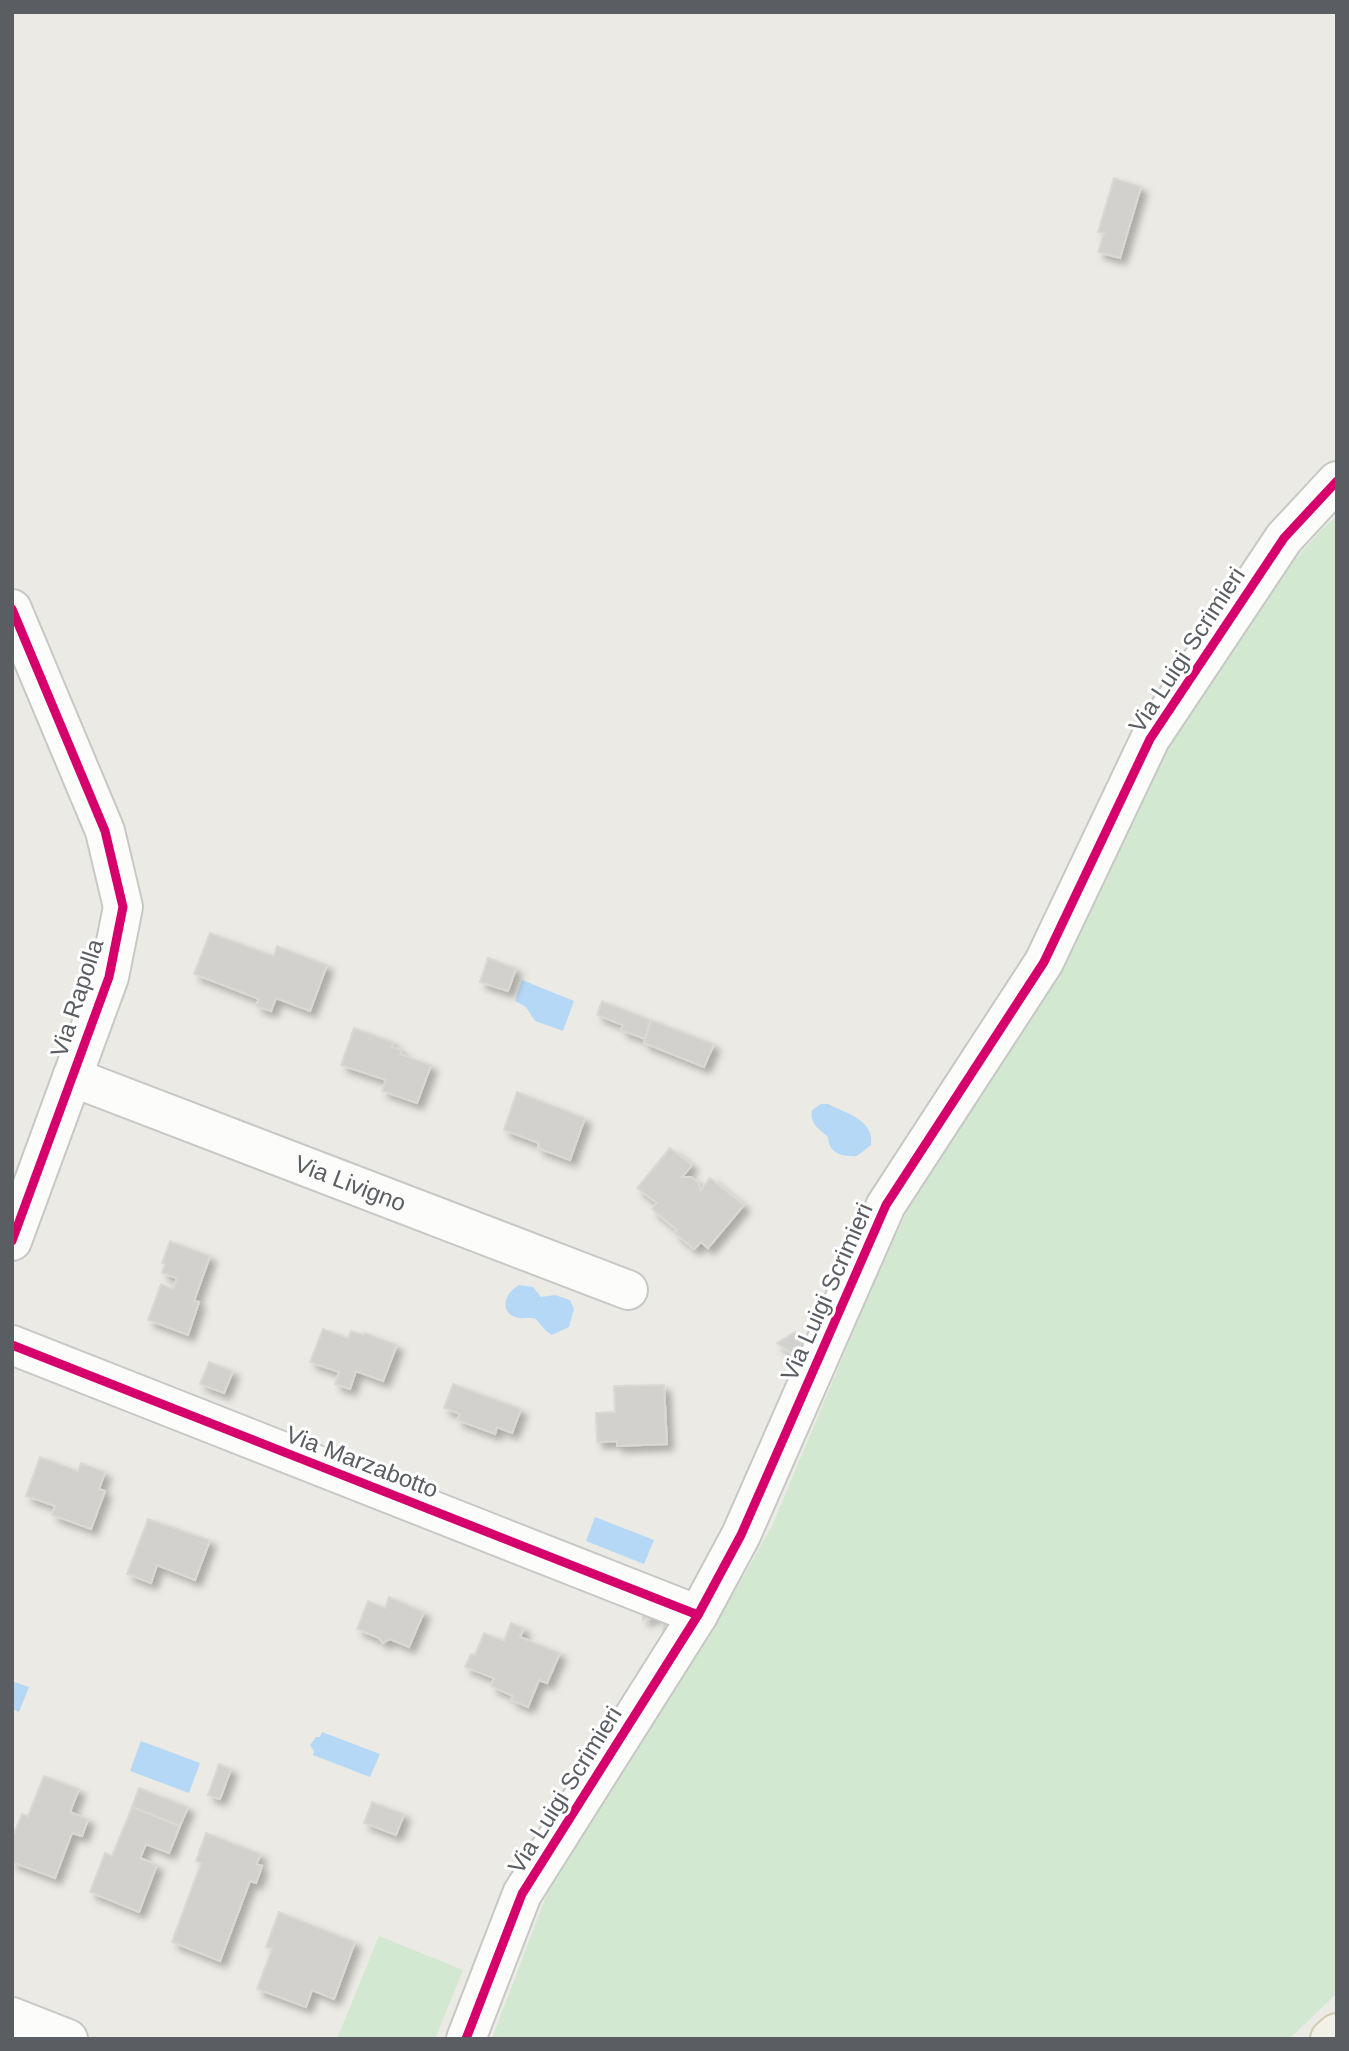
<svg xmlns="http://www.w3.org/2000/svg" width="1349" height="2051" viewBox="0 0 1349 2051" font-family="Arial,sans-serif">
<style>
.green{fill:#d2e8d0}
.water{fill:#b6d8f7}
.building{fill:#d2d1ce;stroke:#dad9d4;stroke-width:2;filter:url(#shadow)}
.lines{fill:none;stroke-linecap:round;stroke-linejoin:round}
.minor-casing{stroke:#c7c8c6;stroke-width:42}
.major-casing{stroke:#d3ccb1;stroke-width:42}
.minor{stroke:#fcfcfb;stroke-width:38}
.major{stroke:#f2f1e7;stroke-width:38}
.cycleway-casing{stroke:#fff;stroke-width:13}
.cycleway{stroke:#d6006c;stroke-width:9}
.labels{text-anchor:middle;stroke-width:6;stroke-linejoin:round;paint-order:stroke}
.street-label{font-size:24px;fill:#5a5e63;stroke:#fff}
</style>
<defs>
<filter id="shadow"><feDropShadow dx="6" dy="6" stdDeviation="3.5" flood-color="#0004"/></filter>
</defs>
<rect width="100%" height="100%" fill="#ebeae4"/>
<g class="green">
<path d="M1337 516V1993L1289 2039H492L559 1862 708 1638 772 1526 871 1290 927 1168 1085 919 1167 752 1248 612 1322 529Z"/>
<path d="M379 1936 463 1970 435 2039H337Z"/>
</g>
<g class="water">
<path d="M522 980 574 1001 563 1031 535 1021 526 1007 515 1001Z"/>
<path d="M821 1104H828C845 1113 875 1120 871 1145L857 1156C843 1157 829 1154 828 1137 819 1129 809 1123 812 1110Z"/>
<path d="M519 1285 533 1287 541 1297 555 1295 570 1300 574 1309 569 1327 552 1335 546 1331 536 1319C530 1317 525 1319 519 1318 498 1314 504 1293 519 1285Z"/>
<path d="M595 1517 654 1540 644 1564 586 1541Z"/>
<path d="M12 1681 29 1687 19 1712 12 1709Z"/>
<path d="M322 1732 380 1754 370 1777 313 1755 314 1751 310 1745 316 1737H320Z"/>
<path d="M141 1741 200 1763 189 1793 130 1771Z"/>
</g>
<g class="building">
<path d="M1114 178 1141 187 1120 258 1098 252 1104 233 1098 232Z"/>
<path d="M210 933 274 956 277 946 327 965 310 1011 276 998 271 1011 256 1006 259 999 194 974Z"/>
<path d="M488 958 516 968 508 991 480 982Z"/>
<path d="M602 1001 651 1020 645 1039 621 1030 623 1025 597 1015Z"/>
<path d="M651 1020 714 1044 704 1067 644 1043Z"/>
<path d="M354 1028 393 1042 392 1047 402 1050 400 1054 431 1065 417 1103 382 1091 386 1080 341 1065Z"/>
<path d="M517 1092 585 1118 570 1160 538 1148 539 1143 504 1130Z"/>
<path d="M670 1148 692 1165 682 1177H691L699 1183 700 1191 710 1178 744 1205 708 1248 701 1242 694 1249 675 1233 677 1230 652 1209 657 1203 637 1188Z"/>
<path d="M170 1241 210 1256 194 1301 199 1302 188 1335 148 1320 161 1284 173 1289 177 1278 162 1273 165 1264 162 1263Z"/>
<path d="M323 1329 348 1338 351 1331 364 1335 365 1333 397 1345 383 1381 356 1371 350 1389 335 1384 339 1372 310 1362Z"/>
<path d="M795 1332 804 1340 796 1357 777 1343Z"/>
<path d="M209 1362 233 1371 224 1393 200 1384Z"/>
<path d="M453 1384 521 1409 512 1433 497 1427 495 1434 457 1420 460 1414 444 1408Z"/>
<path d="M664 1385 667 1444 617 1446V1441L597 1442 596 1413 615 1412 614 1386Z"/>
<path d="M40 1457 78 1471 81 1463 105 1472 99 1489 105 1491 91 1529 52 1515 55 1506 26 1496Z"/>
<path d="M148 1519 210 1540 195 1580 157 1565 151 1583 127 1574Z"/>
<path d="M389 1597 424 1612 409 1647 390 1639 383 1643 379 1638 357 1629 368 1601 385 1608Z"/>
<path d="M657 1607 676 1614 664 1632 660 1614 643 1620V1613Z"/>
<path d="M511 1623 524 1628 520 1637 560 1653 547 1683 539 1680 528 1707 511 1700 513 1696 491 1686 494 1678 465 1667 471 1654 475 1655 484 1633 504 1641Z"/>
<path d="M219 1764 231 1769 220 1799 208 1795Z"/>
<path d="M44 1776 79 1789 70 1812 88 1819 82 1836 72 1833 55 1878 12 1862V1839L22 1814 28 1816Z"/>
<path d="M139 1788 188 1807 180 1826 132 1807Z"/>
<path d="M372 1802 404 1814 396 1835 364 1823Z"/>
<path d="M132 1807 180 1826 169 1853 146 1844 140 1858 157 1865 139 1912 90 1892 105 1853 112 1856Z"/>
<path d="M206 1833 261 1854 256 1864 262 1866 256 1883 250 1881 220 1961 172 1942 201 1863 196 1861Z"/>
<path d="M279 1912 355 1942 334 1999 312 1990 306 2007 257 1989 272 1949 266 1947Z"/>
</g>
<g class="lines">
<g class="minor-casing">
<g id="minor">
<path d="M12 609 105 831 123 907 109 977 12 1241"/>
<path id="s1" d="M72 1077 628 1290"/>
<path d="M12 1345 698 1615"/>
<path d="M12 2017 68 2039"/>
<path d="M466 2039 522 1894 698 1615 741 1535 886 1205 1044 962 1150 739 1284 538 1337 481"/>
</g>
</g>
<g class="major-casing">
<path id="major" d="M1330 2039 1337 2033"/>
</g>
<use href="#minor" class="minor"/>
<use href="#major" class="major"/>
<g class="cycleway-casing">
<g id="cycleway">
<path d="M12 609 105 831 123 907 109 977 12 1241"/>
<path d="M12 1345 698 1615"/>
<path d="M466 2039 522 1894 698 1615 741 1535 886 1205 1044 962 1150 739 1284 538 1337 481"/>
</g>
</g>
<use href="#cycleway" class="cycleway"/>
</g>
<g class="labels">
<g class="street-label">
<text transform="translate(1187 650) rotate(-57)" y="8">Via Luigi Scrimieri</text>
<text transform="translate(77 998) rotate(-72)" y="8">Via Rapolla</text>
<text dy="8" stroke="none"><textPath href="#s1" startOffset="298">Via Livigno</textPath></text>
<text transform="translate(827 1292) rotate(-66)" y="8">Via Luigi Scrimieri</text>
<text transform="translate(362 1462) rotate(21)" y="8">Via Marzabotto</text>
<text transform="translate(565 1790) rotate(-58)" y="8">Via Luigi Scrimieri</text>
</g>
</g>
<rect width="1349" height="2051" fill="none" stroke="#5a5e63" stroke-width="28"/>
</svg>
